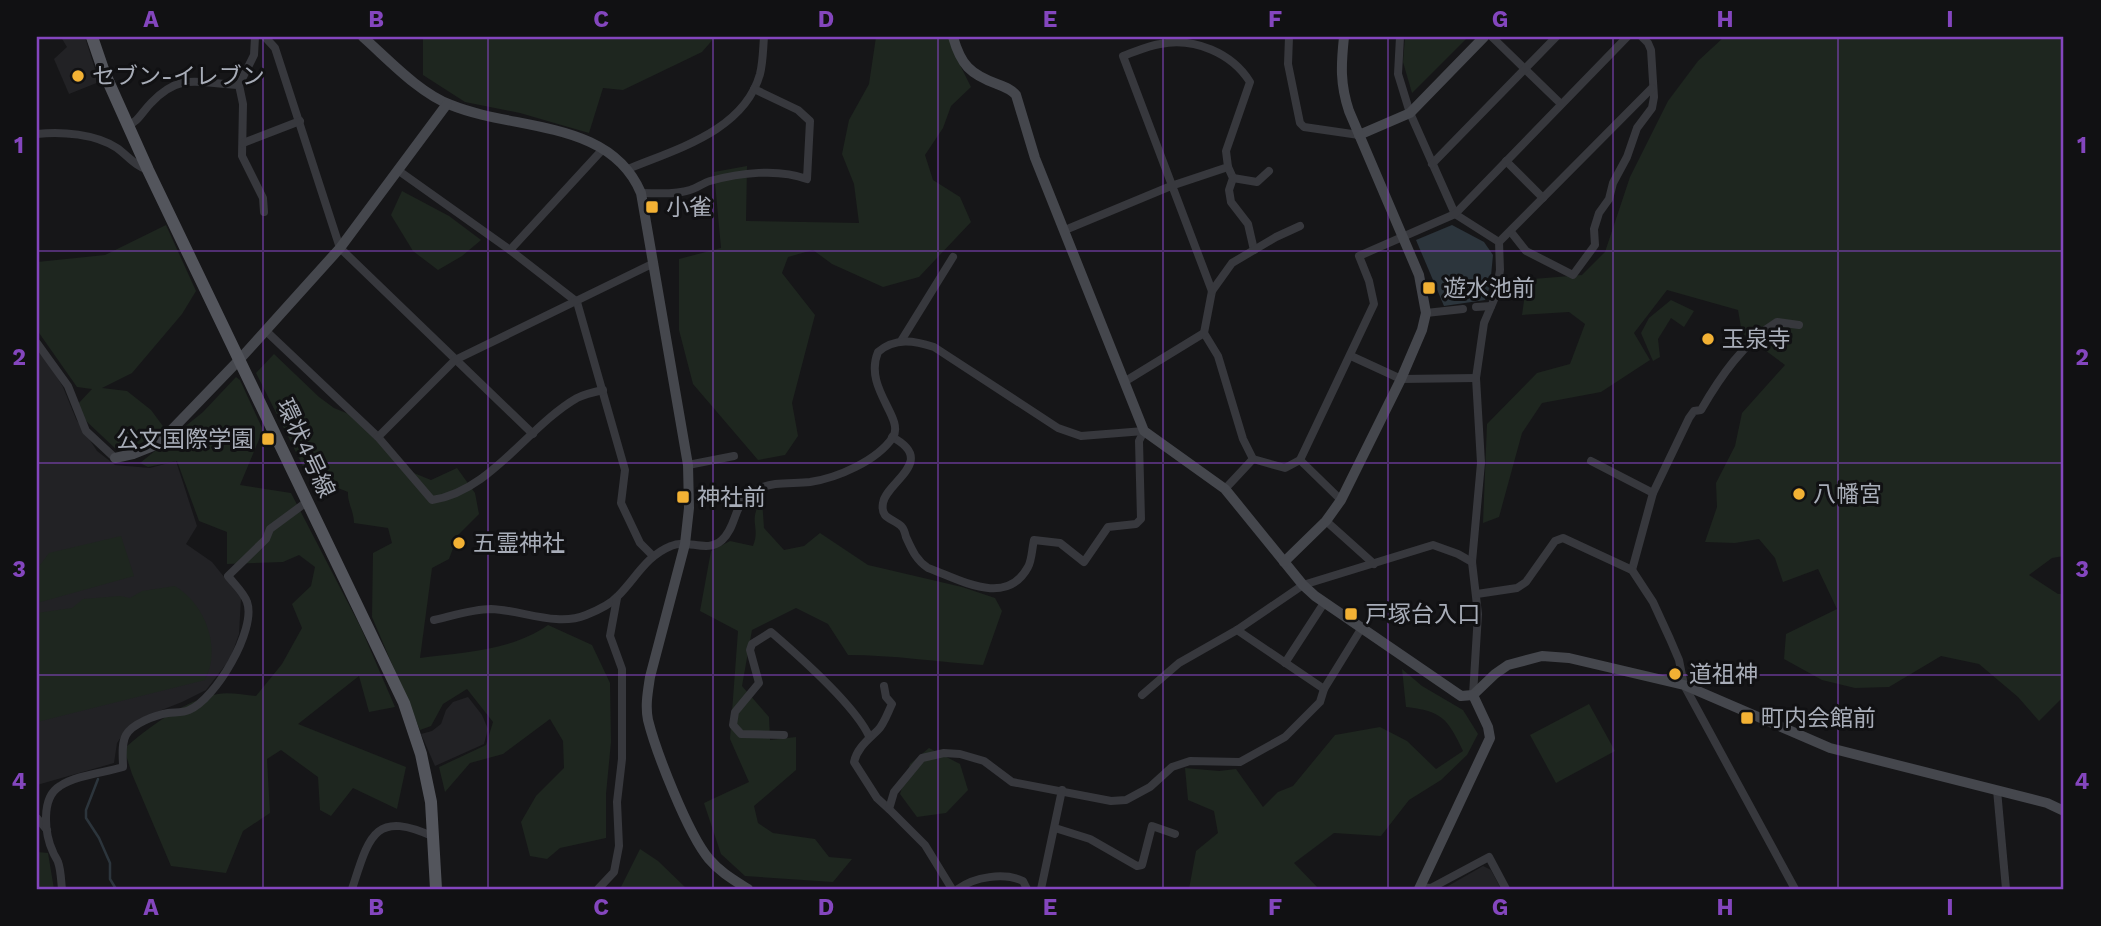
<svg xmlns="http://www.w3.org/2000/svg" width="2101" height="926" viewBox="0 0 2101 926" font-family="'Work Sans','Noto Sans JP',sans-serif">
<style>
.built{fill:#222225}
.green{fill:#1e261f}
.water{fill:#2c353c}
.lines{fill:none;stroke-linecap:round;stroke-linejoin:round}
.stream{stroke:#2c353c;stroke-width:2.5}
.street{stroke:#37383d;stroke-width:8}
.secondary{stroke:#45474d;stroke-width:10}
.primary{stroke:#53555c;stroke-width:12}
.grid{fill:none;stroke:#8446be;stroke-width:2;stroke-opacity:0.55}
.poi-dot{fill:#f2b134;stroke:#111113;stroke-width:2.5}
.labels{text-anchor:middle;stroke-width:6;stroke-linejoin:round;paint-order:stroke}
.poi-label{font-size:23px;fill:#a8adb8;stroke:#111113;text-anchor:start}
.street-label{font-size:23px;fill:#a8adb8;stroke:#111113}
.neatline{fill:none;stroke:#8446be;stroke-width:2.5}
.grid-label{font-size:23px;text-anchor:middle;font-weight:bold;fill:#8446be}
</style>
<rect width="100%" height="100%" fill="#161618"/>
<g class="built">
<path d="M61 37H85L99 82 69 94 54 59 67 47Z"/>
<path d="M37 351 46 359 63 387 76 419 97 451 115 465 150 468 176 461 197 526 186 544 212 562 241 598 239 634 230 659 206 690 182 702 139 719 127 728 117 743 114 763 37 785Z"/>
<path d="M468 697 482 715 488 729 484 744 435 766 421 734 432 731 441 724 446 710 453 702Z"/>
<path d="M1483 866 1491 870 1501 889H1443Z"/>
</g>
<g class="green">
<path d="M423 37H715L702 52 623 90 603 88 589 133 520 113 465 102 423 75Z"/>
<path d="M876 37H949L961 67 971 87 951 106 943 128 925 155 933 180 960 197 971 222 919 277 883 287 832 264 813 250 788 257 782 273 815 315 792 403 798 436 785 455 758 460 693 384 679 330V259L721 248 714 172 747 166 746 221 859 223 854 184 842 154 849 120 869 84Z"/>
<path d="M1405 37H1468L1412 93 1403 62Z"/>
<path d="M1724 37H2064V556L2052 558 2029 575 2058 594H2064V696L2039 721 2018 697 1979 664 1941 656 1889 687 1855 688 1822 680 1784 659 1786 634 1837 609 1818 569 1783 582 1775 558 1759 539 1735 543 1705 542 1717 507 1716 483 1735 446 1742 413 1785 365 1742 333 1738 310 1667 290 1634 333 1650 360 1601 392 1542 403 1522 433 1499 517 1483 523 1487 424 1537 373 1570 364 1585 324 1569 312 1522 315 1526 286 1533 279 1582 275 1605 252 1630 177 1668 101 1698 61Z"/>
<path d="M402 191 449 216 481 240 462 256 438 270 413 251 391 215Z"/>
<path d="M166 225 196 291 182 314 132 373 102 388 127 391 151 410 165 429 131 449 118 451 84 419 78 404 92 389 77 387 37 330V262L105 255Z"/>
<path d="M1671 300 1694 311 1684 327 1671 318 1658 339 1660 357 1653 361 1641 333 1649 318Z"/>
<path d="M274 354 319 397 334 408 361 419 399 467 431 480 457 468 475 493 479 514 458 535 449 559 432 568 420 658C464 652 511 651 548 625L592 645 610 683 611 742 606 794V838L560 848 547 859 530 856 521 822 536 796 564 768 563 741 550 719 503 754 470 763 445 792 439 767 486 745 493 722 467 689 443 704 431 726 420 730 372 617 373 553 392 543 388 528 354 523C354 511 347 502 348 492L308 476 256 373Z"/>
<path d="M236 377 240 380 263 430 240 485 291 493 361 628 395 707 369 712 359 676 298 724 406 767 397 809 353 788 331 816 320 810 318 777 281 750 267 759 270 813 243 831 226 873 171 866 132 774 124 749C147 728 187 699 218 694 229 692 244 695 256 696L282 664 302 628 292 604 311 586 315 567 299 555 283 562 227 564V532L199 521 177 461 148 467 140 463 203 412Z"/>
<path d="M762 499 764 528 784 550 804 546 820 533 868 565 962 587 995 598 1002 611 983 665C938 662 893 655 848 655L828 624 796 608 752 630 742 686 769 717 770 740 796 737V770L754 806 758 823 773 833 815 839 829 857 852 859 833 882 745 876 721 854 704 803 749 782 730 739 738 631 700 611 711 551 730 541 753 546C761 526 747 522 762 499Z"/>
<path d="M121 536 134 576 37 603V569L49 553Z"/>
<path d="M175 586C205 604 222 648 205 680L37 722V613L72 608 83 599 120 596 130 598 142 591Z"/>
<path d="M1402 669 1422 686 1463 710 1478 734 1467 755 1441 780 1409 800 1381 836 1334 833 1294 863 1319 889H1189L1196 851 1218 833 1214 811 1188 800 1185 768 1219 771 1236 769 1263 807 1278 792 1293 786 1335 735 1380 727 1407 741 1436 769 1463 751C1448 719 1442 711 1406 707Z"/>
<path d="M1589 704 1615 751 1556 783 1530 735Z"/>
<path d="M929 748 960 764 968 790 946 813 917 817 900 794 910 764Z"/>
<path d="M640 849 658 861 687 889H620Z"/>
<path d="M37 852 48 853 54 889H37Z"/>
</g>
<path class="water" d="M1452 225 1484 242 1493 255 1490 286 1485 300 1444 306 1416 240Z"/>
<g class="lines">
<path class="stream" d="M98 779 86 810V818L99 838 110 863V879L116 889"/>
<g class="street">
<path d="M265 37 275 48 340 248 533 434"/>
<path d="M1289 37 1288 64 1300 123 1304 127 1359 135"/>
<path d="M1400 37 1398 74 1410 113 1455 214 1499 242 1500 270 1496 295 1484 323 1476 378 1481 463 1472 562 1478 614 1473 695"/>
<path d="M1492 37 1561 104"/>
<path d="M239 85 243 104 242 156 263 198 264 212"/>
<path d="M127 126C139 121 142 112 151 103 181 71 200 84 239 85L254 55 255 37"/>
<path d="M37 134C61 131 96 134 117 148 128 156 135 166 148 170"/>
<path d="M243 143 300 121"/>
<path d="M1506 161 1543 198"/>
<path d="M1432 164 1556 37"/>
<path d="M1228 167 1233 178 1229 190 1231 202 1248 224 1254 250"/>
<path d="M628 169C676 149 744 131 760 74 763 62 763 49 764 37"/>
<path d="M399 171 510 250 577 302 625 470 621 503 640 543 653 556"/>
<path d="M1233 178 1257 182 1269 171"/>
<path d="M641 193C657 193 675 195 690 190 697 188 703 183 710 181 739 173 778 168 807 179L810 121 798 110 754 89"/>
<path d="M1065 230 1171 186 1228 167 1226 151 1250 82C1232 53 1194 37 1160 44 1147 46 1135 52 1123 56L1212 291 1204 333 1218 356 1243 439 1253 459 1285 468 1300 460 1341 500"/>
<path d="M1511 232 1526 251 1573 275 1595 245 1594 229 1599 213 1609 199 1613 183 1627 157 1637 128 1652 108 1654 97 1651 50 1648 43 1642 37"/>
<path d="M1499 242 1652 88"/>
<path d="M510 250 603 149"/>
<path d="M1212 291 1232 263 1276 237 1300 226"/>
<path d="M1476 307 1491 306"/>
<path d="M1426 313 1463 309"/>
<path d="M266 331 378 437 432 500C490 492 528 426 577 398 585 394 594 392 603 390"/>
<path d="M901 341 953 257"/>
<path d="M37 343 68 386 86 431 115 458"/>
<path d="M1351 356 1401 379 1476 378"/>
<path d="M1124 382 1204 333"/>
<path d="M378 437 455 360 654 263"/>
<path d="M892 437C938 461 886 482 883 503 880 520 894 518 902 527 904 529 905 533 906 537 912 550 916 560 928 568 959 579 1006 608 1028 567 1032 560 1032 548 1034 540L1060 543 1084 562 1108 527 1136 524 1141 519 1139 441 1144 431"/>
<path d="M1300 460 1374 304 1369 281 1359 256 1455 214 1627 37"/>
<path d="M1591 461 1653 493"/>
<path d="M688 465 734 456"/>
<path d="M1225 489 1253 459"/>
<path d="M1326 521 1374 564"/>
<path d="M1632 570 1653 493 1689 418 1694 411 1701 410C1720 377 1744 342 1777 322L1799 325"/>
<path d="M1477 594 1517 588 1526 582 1555 541 1563 538 1632 570 1653 602 1670 639 1679 660 1684 685 1795 889"/>
<path d="M434 620C452 616 473 609 491 609 522 610 557 627 586 615 596 611 611 604 618 596 636 578 646 556 671 546 687 538 707 554 722 540 739 524 731 502 758 489 774 481 793 484 810 482 837 478 877 461 893 437 905 418 863 388 878 352 895 337 915 341 934 347L1058 428 1081 436 1144 431"/>
<path d="M1237 630 1324 689"/>
<path d="M1285 663 1324 603"/>
<path d="M884 686 886 697 892 704C888 712 884 724 878 730 868 740 857 748 854 762L877 798 889 809"/>
<path d="M1142 695 1179 663 1237 630 1303 585 1433 545 1458 554 1472 562"/>
<path d="M784 735 741 734 733 725 735 712 759 683 750 650 752 644 771 632C799 656 854 704 869 736"/>
<path d="M1997 790 2006 889"/>
<path d="M37 818 47 830"/>
<path d="M1055 828 1090 839 1137 866 1142 865 1152 826 1175 834"/>
<path d="M1420 887 1431 888 1489 857 1506 889"/>
<path d="M62 889C61 881 61 870 58 862 57 859 54 855 53 852 45 835 40 798 60 786 77 775 103 773 123 767 123 758 121 744 126 735 132 724 155 715 168 713 174 712 183 713 189 710 215 700 257 629 247 602 244 593 234 584 228 576L266 539 270 529 308 501"/>
<path d="M352 889C369 837 374 809 434 837"/>
<path d="M598 889 614 872 619 846 617 802 622 759V669L610 636 617 598"/>
<path d="M952 889 925 845 889 809 894 792 922 758 944 753 960 754 984 761 1012 782 1111 801 1126 800 1150 787 1172 767 1190 761 1240 762 1285 737 1320 702 1324 689 1361 629"/>
<path d="M958 889C974 877 1004 872 1023 881L1027 889"/>
<path d="M1041 889 1062 790"/>
</g>
<g class="secondary">
<path d="M363 37C388 59 419 93 451 105 515 131 610 119 641 193L688 465 689 508 685 544 650 677C648 691 645 705 648 720 656 752 688 834 709 859 720 872 734 880 748 889"/>
<path d="M953 37C961 65 970 74 997 84 1005 87 1011 89 1016 95L1035 158 1144 431 1225 489 1303 585 1315 596 1461 696 1473 695 1495 674 1508 665 1542 656 1569 658 1684 685 1830 748 2047 803 2064 811"/>
<path d="M1359 135 1410 113 1484 37"/>
<path d="M115 458 133 454 158 444 240 359 340 248 447 104"/>
<path d="M1284 562 1326 521 1341 500 1401 379 1422 330 1426 313 1419 275 1349 111C1340 84 1341 65 1344 37"/>
<path d="M1419 889 1490 738 1488 727 1473 695"/>
</g>
<path class="primary" d="M92 37 104 72 148 170 404 703 421 754 431 802 436 889"/>
</g>
<path class="grid" d="M263 37V889M488 37V889M713 37V889M938 37V889M1163 37V889M1388 37V889M1613 37V889M1838 37V889M37 251H2064M37 463H2064M37 675H2064"/>
<g class="poi-dot">
<circle cx="78" cy="76" r="7"/>
<rect x="645" y="200" width="14" height="14" rx="3.5"/>
<rect x="1422" y="281" width="14" height="14" rx="3.5"/>
<circle cx="1708" cy="339" r="7"/>
<rect x="261" y="432" width="14" height="14" rx="3.5"/>
<circle cx="1799" cy="494" r="7"/>
<rect x="676" y="490" width="14" height="14" rx="3.5"/>
<circle cx="459" cy="543" r="7"/>
<rect x="1344" y="607" width="14" height="14" rx="3.5"/>
<circle cx="1675" cy="674" r="7"/>
<rect x="1740" y="711" width="14" height="14" rx="3.5"/>
</g>
<g class="labels">
<g class="poi-label">
<text x="92" y="84">セブン-イレブン</text>
<text x="666" y="215">小雀</text>
<text x="1443" y="296">遊水池前</text>
<text x="1722" y="347">玉泉寺</text>
<text x="254" y="447" text-anchor="end">公文国際学園</text>
<text x="1813" y="502">八幡宮</text>
<text x="697" y="505">神社前</text>
<text x="473" y="551">五霊神社</text>
<text x="1365" y="622">戸塚台入口</text>
<text x="1689" y="682">道祖神</text>
<text x="1761" y="726">町内会館前</text>
</g>
<g class="street-label">
<text transform="translate(306 448) rotate(65)" y="8">環状4号線</text>
</g>
</g>
<rect width="2101" height="926" fill="none" stroke="#111113" stroke-width="77"/>
<rect x="38" y="38" width="2024" height="850" class="neatline"/>
<g class="grid-label">
<text x="151" y="27">A</text>
<text x="376" y="27">B</text>
<text x="601" y="27">C</text>
<text x="826" y="27">D</text>
<text x="1050" y="27">E</text>
<text x="1275" y="27">F</text>
<text x="1500" y="27">G</text>
<text x="1725" y="27">H</text>
<text x="1950" y="27">I</text>
<text x="19" y="153">1</text>
<text x="2082" y="153">1</text>
<text x="19" y="365">2</text>
<text x="2082" y="365">2</text>
<text x="19" y="577">3</text>
<text x="2082" y="577">3</text>
<text x="19" y="789">4</text>
<text x="2082" y="789">4</text>
<text x="151" y="915">A</text>
<text x="376" y="915">B</text>
<text x="601" y="915">C</text>
<text x="826" y="915">D</text>
<text x="1050" y="915">E</text>
<text x="1275" y="915">F</text>
<text x="1500" y="915">G</text>
<text x="1725" y="915">H</text>
<text x="1950" y="915">I</text>
</g>
</svg>
